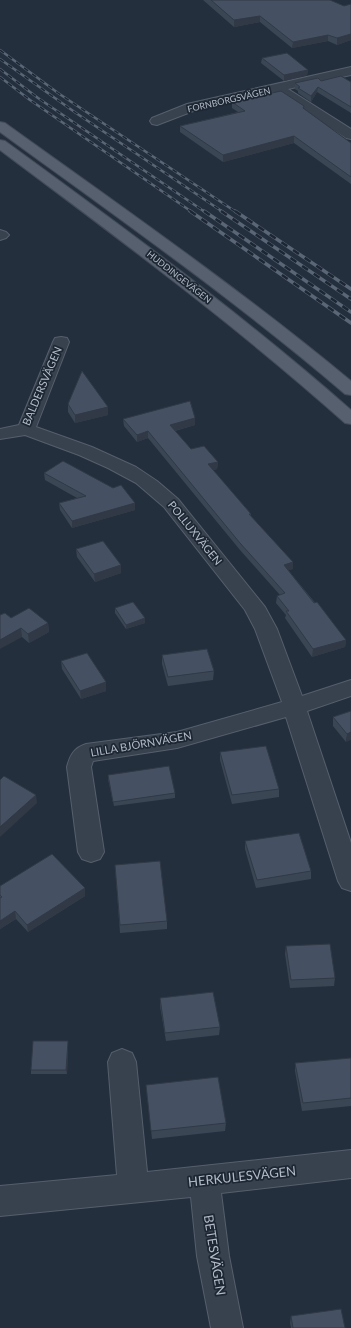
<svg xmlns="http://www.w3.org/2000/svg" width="351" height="1328" viewBox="0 0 351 1328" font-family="Lato,sans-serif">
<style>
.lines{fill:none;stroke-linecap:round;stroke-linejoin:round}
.street-casing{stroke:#565f6c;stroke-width:2}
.primary-casing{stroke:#414a57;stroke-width:2}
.street{fill:#38414e;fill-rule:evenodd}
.primary{fill:#56606e;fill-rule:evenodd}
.rail-far1-casing{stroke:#5a6575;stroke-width:2.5}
.rail-casing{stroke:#5a6575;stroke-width:3.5}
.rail-far1{stroke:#1d2633;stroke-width:1.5;stroke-dasharray:5;stroke-linecap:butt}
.rail{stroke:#1d2633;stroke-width:2.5;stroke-dasharray:7;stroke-linecap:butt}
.wall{fill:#3b4654}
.shaded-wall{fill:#303945}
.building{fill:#455162;stroke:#303945}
.labels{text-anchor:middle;stroke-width:3.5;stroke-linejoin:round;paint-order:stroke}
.far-street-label{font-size:9px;fill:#b4bcc9;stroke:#1d2633}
.street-label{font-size:11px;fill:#b4bcc9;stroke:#1d2633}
.near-street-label{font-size:13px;fill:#b4bcc9;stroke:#1d2633}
</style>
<rect width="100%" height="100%" fill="#242f3e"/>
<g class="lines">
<g class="street-casing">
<g id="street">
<path d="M351 67V75L288 89 351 129V139L346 138 275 92 196 110 157 125 152 124 150 121 152 118 187 104Z"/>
<path d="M0 230 6 232 9 235 6 238 0 240Z"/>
<path d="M61 337 67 338 69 342 36 427 92 447 136 467 157 481 178 499 265 607 277 629 302 696 351 680V696L307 711 351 843V891L342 888 338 881 286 717 177 748 93 761 91 767 104 852 100 859 91 862 82 859 78 852 67 767C70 755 74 748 86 744L177 732 282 702 255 629 245 610 164 507 136 483 108 468 79 455 25 435 0 439V429L19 425 53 342 55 338Z"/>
<path d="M122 1049 132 1053 136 1062 147 1172 351 1150V1178L221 1193 229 1256 243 1328H211L197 1256 191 1197 0 1216V1186L117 1175 108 1062 112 1053Z"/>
</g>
</g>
<g class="primary-casing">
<g id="primary">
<path d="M0 122 5 123C122 207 240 289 351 381V395L345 394C235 300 117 217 0 132Z"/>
<path d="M0 140 5 141C123 227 241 313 351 410V424L345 423C235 325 118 238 0 150Z"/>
</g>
</g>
<use href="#street" class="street"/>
<use href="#primary" class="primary"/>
<g class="rail-far1-casing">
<g id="rail-far1">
<path d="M0 50 58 93 236 212"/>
<path d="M0 59 76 113 223 212"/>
<path d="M0 69 38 98 205 212"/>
<path d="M0 77 30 100 192 212"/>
</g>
</g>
<g class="rail-casing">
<g id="rail">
<path d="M190 211 351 323"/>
<path d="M204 211 351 312"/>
<path d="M221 211 351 299"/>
<path d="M235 211 351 289"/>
</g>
</g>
<use href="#rail-far1" class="rail-far1"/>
<use href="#rail" class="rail"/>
</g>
<g class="wall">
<path d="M203 0H330L344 6 351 4V40L337 45 328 41 292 48 260 22 234 27Z"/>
<path d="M262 58 308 70 307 75 284 81 261 63Z"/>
<path d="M321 81 351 82V113L317 92 311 102 298 93V91L295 89V83Z"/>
<path d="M232 102 304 106V109L351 143V184L294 143 223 162 180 132V126L238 112 232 108Z"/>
<path d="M68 404 108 415 75 423 68 412Z"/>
<path d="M195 418V425L175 431 191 449 218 462 217 469 213 470 251 514V516L293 569 288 570 346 640 345 647 312 657 285 618 286 615 276 603 277 596 280 595 240 550 148 438 137 442 124 426 123 419Z"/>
<path d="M44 473 135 503V510L72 528 60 510 59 503 77 498 45 480Z"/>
<path d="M76 549 121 573 95 582 77 557Z"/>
<path d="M115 608 145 618V623L126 629 115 613Z"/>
<path d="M11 618 48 623 49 632 29 643 22 637Z"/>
<path d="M162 655 214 671 213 680 168 686 162 664Z"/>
<path d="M61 661 106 682V691L81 699 62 669Z"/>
<path d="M351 711 346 742 333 726V717Z"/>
<path d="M220 752 279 789V797L232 804 220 760Z"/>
<path d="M108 775 175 793V798L114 806 108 779Z"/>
<path d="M245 841 311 871V879L256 888 245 849Z"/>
<path d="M115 865 167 921V929L120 933Z"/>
<path d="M0 886 85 888V896L28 932 16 919 0 929Z"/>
<path d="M286 946 335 978 334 986 290 988 285 954Z"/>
<path d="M160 998 220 1027 219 1035 166 1041 160 1006Z"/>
<path d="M68 1041V1045L67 1074H31V1070Z"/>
<path d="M351 1058V1106L302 1111 295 1071V1063Z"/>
<path d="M146 1085 226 1123 225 1131 152 1139 147 1093Z"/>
<path d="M291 1316 345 1328H291L290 1323Z"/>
</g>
<g class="shaded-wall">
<path d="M260 16V22L234 27V20Z"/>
<path d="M351 34V40L337 45V38Z"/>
<path d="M328 35V41L292 48 293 42Z"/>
<path d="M308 70 307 75 284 81V75Z"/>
<path d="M318 87 317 92 311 102V96Z"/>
<path d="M294 136V143L223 162V155Z"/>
<path d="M108 407V415L75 423V415Z"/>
<path d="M195 418V425L170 432V425Z"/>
<path d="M148 431V438L137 442V435Z"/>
<path d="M218 462 217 469 208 471V464Z"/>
<path d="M135 503V510L72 528V521Z"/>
<path d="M293 562V569L283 572 284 565Z"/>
<path d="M121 565V573L95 582 94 574Z"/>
<path d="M145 618V623L126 629V625Z"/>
<path d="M48 623 49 632 29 643 28 634Z"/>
<path d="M21 628 22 637 0 649V640Z"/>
<path d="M346 640 345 647 312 657 313 649Z"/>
<path d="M106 682V691L81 699 80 691Z"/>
<path d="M351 732V740L346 742 347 734Z"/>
<path d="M36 795 37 803 0 837V827Z"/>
<path d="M85 888V896L28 932 27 925Z"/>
<path d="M15 911 16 919 0 929V921Z"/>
<path d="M68 1041V1045L67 1074 66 1070Z"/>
</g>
<g class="building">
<path d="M211 0H330L344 6 351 4V34L337 38 328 35 293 42 260 16 234 20Z"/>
<path d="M287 53 308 70 284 75 262 58Z"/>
<path d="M341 76 351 82V107L318 87 311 96 298 88 300 87 295 83 318 78 321 81Z"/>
<path d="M281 91 304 106 303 108 351 143V177L294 136 223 155 180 126 245 111 232 102Z"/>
<path d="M82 371 108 407 75 415 68 404Z"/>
<path d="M190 401 195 418 170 425 191 449 204 446 218 462 208 464 251 514H249L293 562 284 565 314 603 317 602 346 640 313 649 286 611H289L277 596 285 593 240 543 148 431 137 435 123 419Z"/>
<path d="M63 461 113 488 121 485 135 503 72 521 59 503 86 496 44 473Z"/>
<path d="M103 541 121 565 94 574 76 549Z"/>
<path d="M133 602 145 618 126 625 115 608Z"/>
<path d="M29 608 48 623 28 634 21 628 0 640V615L5 613 11 618Z"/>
<path d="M207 649 214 671 168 677 162 655Z"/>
<path d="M87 653 106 682 80 691 61 661Z"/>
<path d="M351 711V732L347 734 333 717Z"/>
<path d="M266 746 279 789 232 795 220 752Z"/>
<path d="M169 766 175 793 113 802 108 775Z"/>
<path d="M4 776 36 795 0 827V780Z"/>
<path d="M299 833 311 871 257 880 245 841Z"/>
<path d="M52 854 85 888 27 925 15 911 0 921V898L2 897 0 895V886Z"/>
<path d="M160 861 167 921 120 925 115 865Z"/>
<path d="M330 944 335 978 291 980 286 946Z"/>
<path d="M213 992 220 1027 165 1033 160 998Z"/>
<path d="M33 1041H68L66 1070H31Z"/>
<path d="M351 1058V1098L303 1103 295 1063Z"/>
<path d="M218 1077 226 1123 151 1131 146 1085Z"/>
<path d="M341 1309 345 1328H293L291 1316Z"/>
</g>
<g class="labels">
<g class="far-street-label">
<text transform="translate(229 100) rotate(-13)" y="3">FORNBORGSVÄGEN</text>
<text transform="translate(179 277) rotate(38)" y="3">HUDDINGEVÄGEN</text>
</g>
<g class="street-label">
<text transform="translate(42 386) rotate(-67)" y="4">BALDERSVÄGEN</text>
<text transform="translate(195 533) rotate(51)" y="4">POLLUXVÄGEN</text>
<text transform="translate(141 744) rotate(-10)" y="4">LILLA BJÖRNVÄGEN</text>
</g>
<g class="near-street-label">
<text transform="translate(242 1176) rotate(-6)" y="5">HERKULESVÄGEN</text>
<text transform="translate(215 1255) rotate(81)" y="5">BETESVÄGEN</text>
</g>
</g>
</svg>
